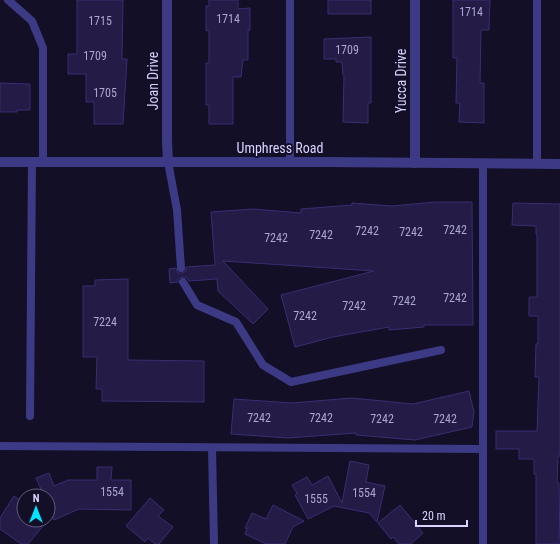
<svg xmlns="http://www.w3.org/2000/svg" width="560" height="544" viewBox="0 0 560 544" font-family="'Roboto Condensed',sans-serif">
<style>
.building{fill:#241b47;stroke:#3b2d73}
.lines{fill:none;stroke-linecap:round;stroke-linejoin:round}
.service{stroke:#3d3a85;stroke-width:8}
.minor{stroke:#3d3a85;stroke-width:10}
.tertiary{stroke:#3d3a85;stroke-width:10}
.labels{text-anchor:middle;stroke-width:4;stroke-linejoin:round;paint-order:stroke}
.number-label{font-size:12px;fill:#aca6d1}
.street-label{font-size:14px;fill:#d9d4ff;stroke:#130f26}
</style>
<rect width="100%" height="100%" fill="#130f26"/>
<g class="building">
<path d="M77 0H123L122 59H127L123 124H94V102H86V74H68V54H77Z"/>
<path d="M209 0H238V9L250 8V30H248V60H243L241 77H233V124H209V105H206V63H209V30L206 31V6H209Z"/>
<rect x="328" y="0" width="43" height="14"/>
<path d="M453 0H490L489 30H481L480 83H484V123L459 122 460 103H456L457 58H453Z"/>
<path d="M371 37V103H368V123L343 122 344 75H343L342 62H336V59H324V39Z"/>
<path d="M0 83 30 84V110H17V112H0Z"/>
<path d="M436 202H472L473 325H424V327L389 330V327L333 337 295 347 281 295 374 271 223 261 268 309 253 324 218 291 217 279 189 281 186 277H182L178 279V282L170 283 169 269 176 268 178 273H182L186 271V267L215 265 211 212 253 209 301 213V209L352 205V203L392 206Z"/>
<path d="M513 203 560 204V456H558L557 483H559V491H560L559 544H536V474H534V459H519V449H496V431H537L539 377H535L536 344H538V316H529V297H537V234H536V226L512 225Z"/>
<path d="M128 279V360L204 361V402L102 401V389H96L97 357H83V286H95V280Z"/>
<path d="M469 391 474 412 472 427 415 440 356 435V433L288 438 231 434 234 399 292 403 352 398 413 404Z"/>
<path d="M350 461 369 465 366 482 385 486 377 522 369 513 334 506 308 519 295 495 297 493 292 485 307 477 312 485 328 476 342 503Z"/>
<path d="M97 467H112L111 480H131V510L79 509 54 520 48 506V496H44L36 478 49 473 54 486 68 480H97Z"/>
<path d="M14 496 24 503V520H48L28 544H21L0 529V518Z"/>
<path d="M150 498 164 510 158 516 173 527 159 544H155L148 538 145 542 126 526Z"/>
<path d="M273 505 304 521 293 527 285 544H266L245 534 247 529 245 528 252 513 266 519Z"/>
<path d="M400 505 423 533 411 544H399L393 537 391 539 378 523Z"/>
</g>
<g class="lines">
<g class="service">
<path d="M8 0 32 21 43 48V162"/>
<path d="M168 162 177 210 181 268"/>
<path d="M290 162V0"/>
<path d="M483 164V544"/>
<path d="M537 164V0"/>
<path d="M183 282 197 305 236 322 263 365 291 382 441 350"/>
<path d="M30 416 32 162"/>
<path d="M0 446 483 449"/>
<path d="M212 448 214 544"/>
</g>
<g class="minor">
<path d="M167 0V141L168 162"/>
<path d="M415 163V0"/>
</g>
<path class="tertiary" d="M0 162H325L560 164"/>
</g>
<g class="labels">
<g class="number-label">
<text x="471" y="16">1714</text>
<text x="228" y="23">1714</text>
<text x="100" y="25">1715</text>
<text x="347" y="54">1709</text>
<text x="95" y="60">1709</text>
<text x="105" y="97">1705</text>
<text x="455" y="234">7242</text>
<text x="367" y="235">7242</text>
<text x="411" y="236">7242</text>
<text x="321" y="239">7242</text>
<text x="276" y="242">7242</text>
<text x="455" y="302">7242</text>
<text x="404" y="305">7242</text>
<text x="354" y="310">7242</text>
<text x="305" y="320">7242</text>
<text x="105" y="326">7224</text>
<text x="259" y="422">7242</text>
<text x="321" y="422">7242</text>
<text x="382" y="423">7242</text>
<text x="445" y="423">7242</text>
<text x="112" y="496">1554</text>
<text x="364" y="497">1554</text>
<text x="316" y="503">1555</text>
</g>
<g class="street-label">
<text transform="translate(153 81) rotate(-90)" y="5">Joan Drive</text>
<text transform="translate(401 81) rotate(-90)" y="5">Yucca Drive</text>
<text x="280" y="153">Umphress Road</text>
</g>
</g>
<g transform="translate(36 508)"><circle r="19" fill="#130f26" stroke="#625e7d"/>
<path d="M0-3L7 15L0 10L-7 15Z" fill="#00e5ff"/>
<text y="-6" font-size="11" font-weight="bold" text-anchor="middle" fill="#d9d4ff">N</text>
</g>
<path d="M416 520v6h51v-6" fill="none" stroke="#d9d4ff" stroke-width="2"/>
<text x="422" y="520" font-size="12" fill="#d9d4ff" stroke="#130f26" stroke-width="3" paint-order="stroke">20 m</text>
</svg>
